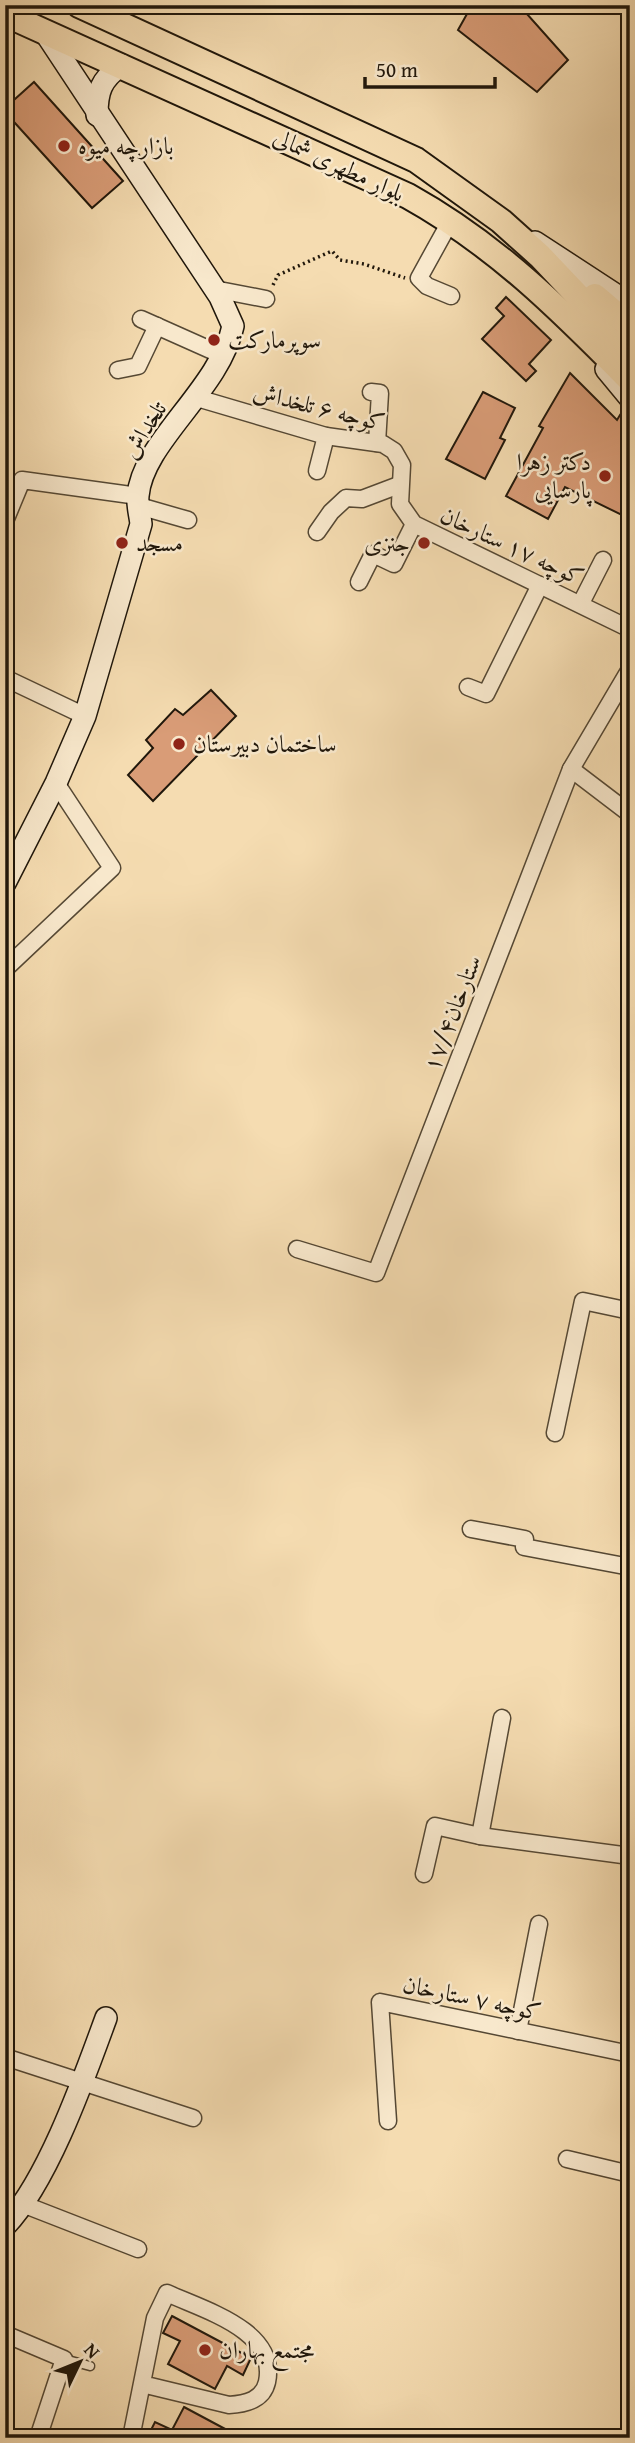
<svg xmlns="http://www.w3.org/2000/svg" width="635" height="2443" viewBox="0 0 635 2443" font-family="'Gentium Book Plus',Amiri,serif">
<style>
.building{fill:#d99c77;stroke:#20170b;stroke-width:2}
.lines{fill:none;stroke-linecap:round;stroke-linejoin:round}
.lane-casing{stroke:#554834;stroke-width:11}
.street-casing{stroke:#554834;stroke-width:19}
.secondary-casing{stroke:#20170b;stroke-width:24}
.primary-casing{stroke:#20170b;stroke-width:28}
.path{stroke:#20170b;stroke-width:3.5;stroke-dasharray:2 3.5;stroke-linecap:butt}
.lane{stroke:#f8e8cc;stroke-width:8}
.street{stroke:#f8e8cc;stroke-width:16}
.secondary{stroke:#f8e8cc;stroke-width:21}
.primary{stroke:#f5dcb1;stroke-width:24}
.poi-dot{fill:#8f2418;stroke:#f8e8cc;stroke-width:2.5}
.labels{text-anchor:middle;stroke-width:5;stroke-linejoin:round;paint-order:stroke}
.poi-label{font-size:24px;fill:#20170b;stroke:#f8e8cc;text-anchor:start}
.street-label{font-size:24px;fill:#20170b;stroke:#f8e8cc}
</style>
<rect width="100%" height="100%" fill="#f5dcb1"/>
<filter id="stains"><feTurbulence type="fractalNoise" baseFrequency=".00286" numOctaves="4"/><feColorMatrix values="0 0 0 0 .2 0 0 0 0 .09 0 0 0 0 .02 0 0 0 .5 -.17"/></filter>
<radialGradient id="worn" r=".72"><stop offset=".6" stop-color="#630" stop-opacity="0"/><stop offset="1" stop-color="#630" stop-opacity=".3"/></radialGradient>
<g class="building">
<path d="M472 5H519L568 60 537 92 458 30Z"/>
<path d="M34 82 123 181 92 208 5 112V108Z"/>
<path d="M506 297 551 340 529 364 536 371 526 381 482 339 504 316 496 308Z"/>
<path d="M570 373 617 420 620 415 630 424V519L565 487 548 519 506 496 543 428 539 426Z"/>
<path d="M483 392 515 408 500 438 505 440 485 479 446 459Z"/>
<path d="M211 690 236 716 153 801 128 775 153 748 146 740 175 709 183 715Z"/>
<path d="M172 2316 251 2358 243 2375 227 2366 215 2389 168 2364 180 2341 163 2333Z"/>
<path d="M184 2407 242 2438H147L155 2422 172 2430Z"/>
</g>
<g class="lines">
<g class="lane-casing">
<path id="lane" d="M64 2359 90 2366"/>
</g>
<g class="street-casing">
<g id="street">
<path d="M451 220 419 278 427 286 451 296"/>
<path d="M214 289 266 299"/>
<path d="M141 319 224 356"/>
<path d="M118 370 138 366 157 326"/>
<path d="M371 392 380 393 377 443"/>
<path d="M197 398 326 436 383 444 394 451 402 465 400 504 414 524 630 629"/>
<path d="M317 471 326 436"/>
<path d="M139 506 188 520"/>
<path d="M5 521 22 480 138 496"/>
<path d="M317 532 331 512 346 498 362 499 399 485"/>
<path d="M359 582 373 554 394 564 414 524"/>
<path d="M581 603 603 560"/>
<path d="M5 678 85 716"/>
<path d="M468 687 486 694 540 585"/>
<path d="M571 769 630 814"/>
<path d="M5 969 112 868 56 783"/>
<path d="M297 1249 376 1273 571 769 630 669"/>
<path d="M555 1433 583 1301 630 1311"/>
<path d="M471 1529 525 1539 524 1547 630 1567"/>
<path d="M480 1836 502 1718"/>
<path d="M424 1874 435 1826 480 1836 630 1856"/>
<path d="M518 2031 539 1924"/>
<path d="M5 2057 193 2118"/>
<path d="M388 2121 380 2002 630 2054"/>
<path d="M567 2159 630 2174"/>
<path d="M25 2205 138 2249"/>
<path d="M5 2334 64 2359 38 2438"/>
<path d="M131 2438 155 2318 167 2293C203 2310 278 2330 267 2382 263 2400 246 2404 229 2405L142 2384"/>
</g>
</g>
<g class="secondary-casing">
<g id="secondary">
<path d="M97 115C97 91 101 80 121 65"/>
<path d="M535 242 630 304"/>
<path d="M606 369 630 398"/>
<path d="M5 883 56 783 85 716 141 524C140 515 137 505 138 496 142 442 220 389 233 326L220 297 44 31"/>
<path d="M5 2226C48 2181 84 2078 106 2018"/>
</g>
</g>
<g class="primary-casing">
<g id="primary">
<path d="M79 5 416 160 501 221 540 256 630 351"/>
<path d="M5 14 408 196C496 245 560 309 630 380"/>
<path d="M595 296 630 326"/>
</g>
</g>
<path class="path" d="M273 285 278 275 332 251 340 260 364 264 405 278"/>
<use href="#lane" class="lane"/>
<use href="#street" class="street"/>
<use href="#secondary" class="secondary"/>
<use href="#primary" class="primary"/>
</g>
<g class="poi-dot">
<circle cx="64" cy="146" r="7"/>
<circle cx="214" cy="340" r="7"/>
<circle cx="605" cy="476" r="7"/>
<circle cx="122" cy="543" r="7"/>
<circle cx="424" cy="543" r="7"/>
<circle cx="179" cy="744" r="7"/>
<circle cx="205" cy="2350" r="7"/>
</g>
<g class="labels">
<g class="poi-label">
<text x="78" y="154">بازارچه میوه</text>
<text x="228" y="348">سوپرمارکت</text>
<text x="591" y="470" text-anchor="end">دکتر زهرا<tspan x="591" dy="28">پارسایی</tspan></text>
<text x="136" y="551">مسجد</text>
<text x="410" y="551" text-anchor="end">جنزی</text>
<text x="193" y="752">ساختمان دبیرستان</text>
<text x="219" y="2358">مجتمع بهاران</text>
</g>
<g class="street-label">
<text transform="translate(339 165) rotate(25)" y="8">بلوار مطهرى شمالى</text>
<text transform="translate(319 407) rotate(14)" y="8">کوچه ۶ تلخداش</text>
<text transform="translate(144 430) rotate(-58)" y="8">تلخداش</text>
<text transform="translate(512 546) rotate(25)" y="8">کوچه ۱۷ ستارخان</text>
<text transform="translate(452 1013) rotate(-69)" y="8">ستارخان۱۷/۴</text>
<text transform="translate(472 1998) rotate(12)" y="8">کوچه ۷ ستارخان</text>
</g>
</g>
<rect width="635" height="2443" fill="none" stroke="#f5dcb1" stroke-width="28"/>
<rect x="7" y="7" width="621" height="2429" fill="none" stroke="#20170b" stroke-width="3.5"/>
<rect x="14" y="14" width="607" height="2415" fill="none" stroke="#20170b" stroke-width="2"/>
<g transform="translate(80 2362) rotate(47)" stroke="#f8e8cc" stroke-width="5" paint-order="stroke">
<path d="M0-5L12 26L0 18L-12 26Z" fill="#20170b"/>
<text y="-10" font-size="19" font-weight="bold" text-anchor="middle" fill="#20170b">N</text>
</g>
<path d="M365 77v10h130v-10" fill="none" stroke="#20170b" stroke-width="3.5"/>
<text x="376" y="77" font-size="21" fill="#20170b" stroke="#f8e8cc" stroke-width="5" paint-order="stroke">50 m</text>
<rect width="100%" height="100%" filter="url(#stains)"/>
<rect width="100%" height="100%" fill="url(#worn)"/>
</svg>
